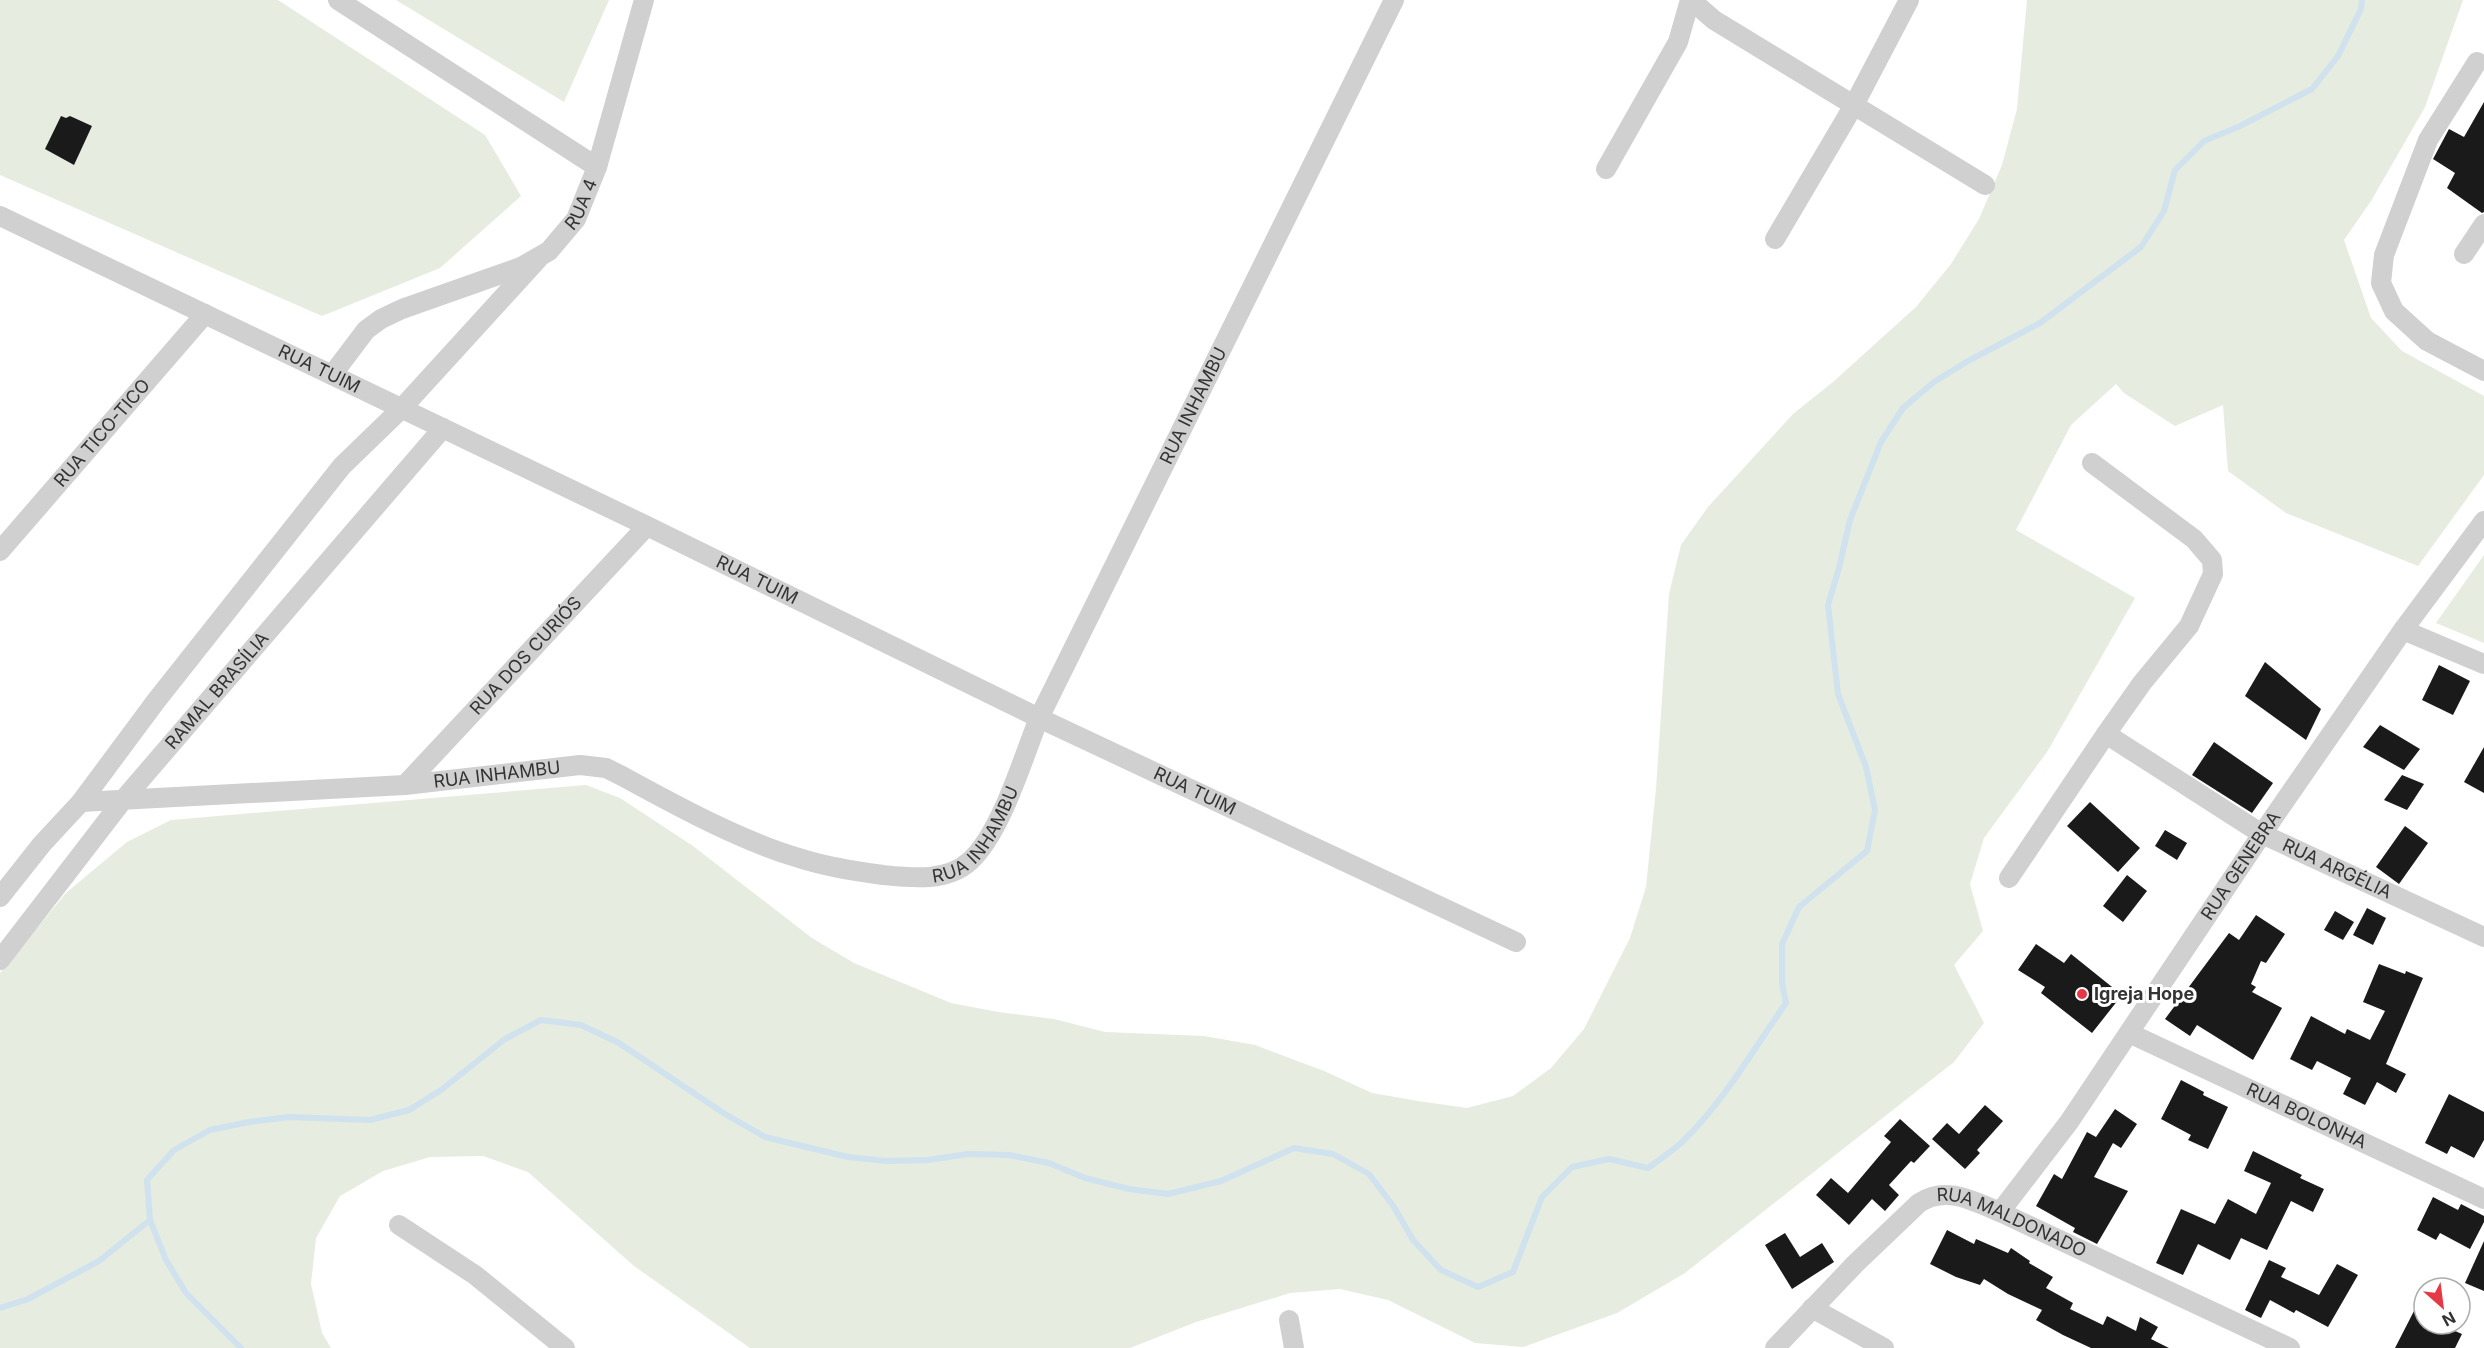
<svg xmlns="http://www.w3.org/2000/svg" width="2484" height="1348" viewBox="0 0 2484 1348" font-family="Inter,sans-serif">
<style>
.green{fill:#e6ecdf}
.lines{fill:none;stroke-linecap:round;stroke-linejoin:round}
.stream{stroke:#cfe2ee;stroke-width:6}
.building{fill:#1a1a1a}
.street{stroke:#d0d0d0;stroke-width:20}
.poi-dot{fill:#e63946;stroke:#fff;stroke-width:2}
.labels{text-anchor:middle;stroke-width:6;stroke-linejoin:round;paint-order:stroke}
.street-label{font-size:18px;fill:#333;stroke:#fff}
.poi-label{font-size:18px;font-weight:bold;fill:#333;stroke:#fff;text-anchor:start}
</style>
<rect width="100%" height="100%" fill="#fff"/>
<g class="green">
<path d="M0 0H278L485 135 521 196 440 268 322 316 0 175Z"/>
<path d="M396 0H609L564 102Z"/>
<path d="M2027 0H2463L2425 107 2371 201 2344 240 2371 318 2402 351 2484 396V475L2418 566 2286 513 2228 471 2223 405 2175 426 2124 393 2116 384 2071 425 2016 530 2135 598 2047 752 1984 838 1970 884 1983 931 1954 965 1984 1023 1954 1062 1685 1273 1617 1313 1523 1347 1475 1343 1388 1300 1340 1289 1290 1293 1196 1322 1130 1348H750L634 1266 528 1172 483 1156 430 1157 383 1171 340 1196 316 1238 311 1284 322 1333 331 1348H0V973L66 893 127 842 171 820 586 785 620 798 693 846 812 938 854 963 951 1003 998 1012 1054 1019 1105 1032 1204 1036 1255 1045 1324 1071 1372 1093 1418 1101 1467 1108 1513 1096 1551 1068 1584 1029 1630 938 1646 887 1656 789 1669 594 1681 545 1708 507 1793 414 1833 382 1916 307 1951 264 1979 219 2002 165 2017 109Z"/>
<path d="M2484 555V643L2436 623Z"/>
</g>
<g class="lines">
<g class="stream">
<path d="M0 1308 28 1299 99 1261 150 1220"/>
<path d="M241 1348 186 1293 166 1260 150 1220 147 1180 174 1150 210 1130 249 1122 289 1117 370 1120 409 1110 441 1090 505 1039 541 1020 581 1025 619 1043 725 1114 765 1137 848 1157 887 1161 928 1160 968 1154 1009 1155 1049 1163 1085 1178 1129 1189 1168 1194 1221 1181 1294 1148 1333 1154 1369 1174 1394 1207 1413 1240 1441 1270 1478 1287 1513 1272 1542 1197 1572 1167 1609 1159 1648 1168C1659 1160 1671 1152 1681 1143 1723 1103 1753 1050 1786 1003L1782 983V944L1799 907 1867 851 1875 810 1866 767 1838 694 1828 605 1839 568 1850 520 1881 442 1903 408 1934 382 1968 361 2040 323 2141 247 2164 211 2175 170 2204 141 2240 126 2312 89 2338 56 2361 9 2362 0"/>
</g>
</g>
<g class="building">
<path d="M2484 102V212L2482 213 2447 188 2455 173 2433 159 2449 129 2464 137Z"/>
<path d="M61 116 66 118 70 116 92 126 74 165 45 149Z"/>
<path d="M2265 662 2321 709 2306 740 2245 696Z"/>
<path d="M2439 665 2470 681 2453 715 2422 700Z"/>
<path d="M2380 725 2420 749 2404 770 2363 747Z"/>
<path d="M2214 742 2273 783 2252 813 2192 775Z"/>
<path d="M2484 747V793L2464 782Z"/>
<path d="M2402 775 2424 784 2407 810 2384 800Z"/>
<path d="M2090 802 2140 848 2118 872 2067 826Z"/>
<path d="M2405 826 2428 843 2399 884 2376 867Z"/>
<path d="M2165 830 2187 843 2177 860 2155 846Z"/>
<path d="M2127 875 2147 891 2123 922 2103 906Z"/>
<path d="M2367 908 2386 918 2373 945 2353 935Z"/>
<path d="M2335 911 2354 922 2343 940 2324 930Z"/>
<path d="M2256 915 2285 934 2266 963 2261 961 2251 984 2256 987 2252 992 2282 1008 2253 1060 2197 1025 2190 1036 2165 1019 2229 933 2239 940Z"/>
<path d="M2036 944 2064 963 2071 954 2122 995 2092 1033 2041 993 2045 987 2018 970Z"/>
<path d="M2379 964 2405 974 2406 971 2423 978 2386 1064 2406 1074 2396 1093 2377 1082 2365 1105 2343 1094 2351 1078 2317 1061 2312 1070 2290 1059 2311 1016 2345 1034 2347 1029 2370 1040 2385 1011 2363 1002Z"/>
<path d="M2181 1080 2204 1092 2203 1095 2228 1107 2208 1149 2188 1140 2191 1135 2161 1119Z"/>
<path d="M2449 1094 2484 1112V1140L2474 1158 2451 1146 2447 1154 2425 1143Z"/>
<path d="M1985 1105 2003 1121 1977 1150 1980 1153 1965 1169 1932 1139 1947 1123 1959 1134Z"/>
<path d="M2115 1109 2137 1124 2121 1148 2113 1143 2094 1177 2128 1191 2097 1244 2073 1232 2075 1228 2036 1206 2054 1174 2062 1179 2087 1132 2096 1137Z"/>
<path d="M1900 1119 1930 1146 1914 1163 1911 1161 1889 1185 1899 1195 1885 1211 1872 1199 1849 1225 1816 1195 1831 1178 1848 1193 1891 1142 1884 1136Z"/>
<path d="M2253 1151 2302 1175 2300 1178 2324 1189 2313 1212 2291 1201 2267 1250 2241 1238 2230 1260 2198 1244 2183 1275 2156 1263 2181 1209 2215 1224 2228 1199 2256 1214 2271 1183 2244 1171Z"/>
<path d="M2433 1197 2458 1210 2461 1204 2484 1216V1222L2470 1249 2440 1233 2436 1240 2417 1230Z"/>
<path d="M1947 1230 1974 1244 1976 1239 2008 1253 2011 1248 2030 1261 2029 1263 2053 1277 2046 1288 2073 1303 2070 1309 2103 1325 2107 1316 2136 1331 2140 1317 2158 1327 2151 1339 2169 1348H2091L2063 1335 2036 1320 2042 1310 2008 1294 1984 1279 1980 1285 1956 1277 1930 1264Z"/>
<path d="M1785 1233 1800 1257 1822 1243 1834 1262 1792 1289 1765 1245Z"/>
<path d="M2484 1241V1291L2465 1283Z"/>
<path d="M2269 1260 2286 1268 2281 1277 2319 1295 2337 1264 2358 1275 2328 1327 2296 1310 2294 1313 2270 1300 2261 1318 2245 1310Z"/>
<path d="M2414 1311 2424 1316V1324H2439L2462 1334 2455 1348H2395Z"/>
</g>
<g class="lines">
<g class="street">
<path d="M1691 0 1714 20 1985 185"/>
<path d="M2477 62 2428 140 2384 255 2381 283 2394 311 2427 341 2484 371"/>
<path d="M597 167 644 0"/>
<path d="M1606 169 1678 42 1690 0"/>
<path id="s1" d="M0 216 647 526 1039 718 1516 942"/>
<path d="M1775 239 1854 105 1909 0"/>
<path d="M2464 254 2484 224"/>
<path id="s2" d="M332 375 366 330 381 319 402 309 521 267 549 251 576 219 597 167 338 0"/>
<path id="s3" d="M0 551 205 314"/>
<path d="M2403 630 2484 664"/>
<path id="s4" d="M2106 734 2262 834 2484 937"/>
<path id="s5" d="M405 785 647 526"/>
<path id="s6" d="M81 802 405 785 580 765 606 768 622 776C675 805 741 841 799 858 827 867 855 871 883 875 912 878 947 882 970 861 1001 833 1023 758 1039 718L1394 0"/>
<path d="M2009 878 2106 734 2142 683 2189 626 2213 574 2212 560 2194 539 2092 463"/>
<path d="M0 897 42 844 81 802 156 701 342 466 402 408 538 259"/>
<path id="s7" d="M0 960 123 800 443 428"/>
<path id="s8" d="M2129 1033 2484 1199"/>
<path id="s9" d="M2000 1212 2069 1122 2262 834 2403 630 2484 521"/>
<path d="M399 1225 475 1275 565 1348"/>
<path d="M1812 1308 1884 1348"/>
<path d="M1289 1320 1294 1348"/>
<path id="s10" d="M1775 1348 1855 1264 1919 1203C1946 1185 1973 1201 2000 1212L2290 1348"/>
</g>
</g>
<circle class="poi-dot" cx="2082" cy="994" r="6"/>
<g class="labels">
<g class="street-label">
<text dy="6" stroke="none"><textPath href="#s2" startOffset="314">RUA 4</textPath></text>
<text dy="6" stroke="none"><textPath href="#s1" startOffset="354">RUA TUIM</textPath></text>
<text dy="6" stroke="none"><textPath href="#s6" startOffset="1425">RUA INHAMBU</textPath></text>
<text dy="6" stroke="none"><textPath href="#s3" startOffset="156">RUA TICO-TICO</textPath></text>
<text dy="6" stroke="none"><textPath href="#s1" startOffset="840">RUA TUIM</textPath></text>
<text dy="6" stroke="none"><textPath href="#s5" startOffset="177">RUA DOS CURIÓS</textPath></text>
<text dy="6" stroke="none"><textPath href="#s7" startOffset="346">RAMAL BRASÍLIA</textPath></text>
<text dy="6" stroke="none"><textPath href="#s6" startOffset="417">RUA INHAMBU</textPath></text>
<text dy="6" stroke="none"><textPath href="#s1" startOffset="1326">RUA TUIM</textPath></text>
<text dy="6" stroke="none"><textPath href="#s6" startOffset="939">RUA INHAMBU</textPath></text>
<text dy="6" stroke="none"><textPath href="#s9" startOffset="422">RUA GENEBRA</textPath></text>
<text dy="6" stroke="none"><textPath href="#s4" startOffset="268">RUA ARGÉLIA</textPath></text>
<text dy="6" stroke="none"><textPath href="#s8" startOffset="196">RUA BOLONHA</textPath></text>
<text dy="6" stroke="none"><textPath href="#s10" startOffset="304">RUA MALDONADO</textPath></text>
</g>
<g class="poi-label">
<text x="2094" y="1000">Igreja Hope</text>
</g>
</g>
<g transform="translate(2442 1306) rotate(152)"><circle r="28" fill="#ffffff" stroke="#adadad" stroke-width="1.5"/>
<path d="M0-4.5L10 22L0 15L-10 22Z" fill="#e63946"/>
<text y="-9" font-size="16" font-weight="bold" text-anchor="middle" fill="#333333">N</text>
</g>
</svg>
